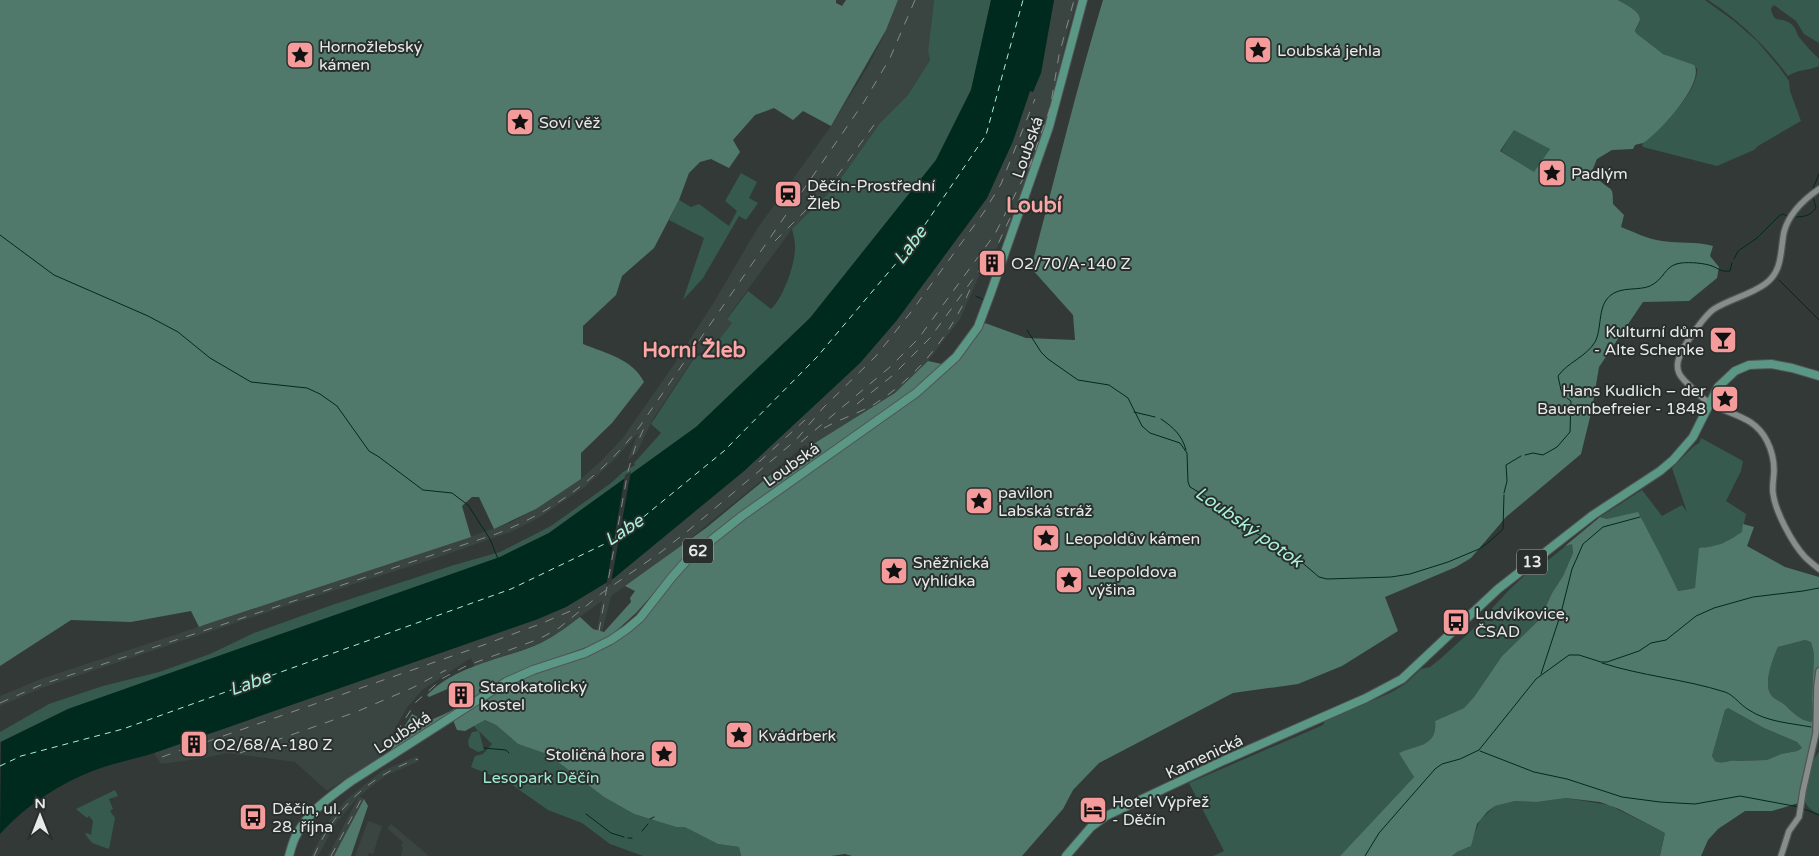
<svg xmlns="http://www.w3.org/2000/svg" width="1819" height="856" viewBox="0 0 1819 856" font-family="'Varela Round',sans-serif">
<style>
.built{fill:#3a4541}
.green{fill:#365a4e}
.forest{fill:#51796b;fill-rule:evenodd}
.water{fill:#002a1e}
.pier{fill:#333937}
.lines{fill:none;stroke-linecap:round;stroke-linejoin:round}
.stream{stroke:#002a1e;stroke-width:1}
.ferry{stroke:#a8f1d7;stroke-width:1;stroke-dasharray:6 5;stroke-linecap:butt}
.minor-casing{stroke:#505553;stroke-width:8}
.major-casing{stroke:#505553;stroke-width:10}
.minor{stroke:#868d8a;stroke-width:5.5}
.major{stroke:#5b9785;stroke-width:8}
.rail{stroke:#858a88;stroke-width:1;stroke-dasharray:9 9;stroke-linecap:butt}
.labels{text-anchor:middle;stroke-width:4;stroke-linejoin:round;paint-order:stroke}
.shield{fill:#292f2d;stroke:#aeb2b1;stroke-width:1}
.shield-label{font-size:15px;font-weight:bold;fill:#e7eae9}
.poi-label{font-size:16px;fill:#e7eae9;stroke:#292f2d;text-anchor:start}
.street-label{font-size:16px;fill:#e7eae9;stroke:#292f2d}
.park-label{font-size:16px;fill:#a1ead0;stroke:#292f2d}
.water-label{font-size:18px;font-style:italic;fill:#a8f1d7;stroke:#292f2d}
.district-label{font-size:21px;font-weight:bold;fill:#fba7a6;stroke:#292f2d}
</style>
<rect width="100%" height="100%" fill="#333937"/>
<g class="built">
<path d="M898 0H934L928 50 930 60 908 95 880 123 834 188 792 229 727 318 732 323 709 352 697 353 653 419 637 452 627 461 638 433 616 458 586 486 540 517 513 531 436 558 307 599 44 687 0 706V696L41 679 434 549 510 523 536 509 581 479 601 461 622 439 675 363 714 302 757 229 831 126 869 65 886 30Z"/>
<path d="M1054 0H1077L1067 34 1050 112 1032 167 1007 232 979 276 960 319 928 361 907 382 895 393 808 447 805 445 676 550 611 596 602 632 597 630 602 601 553 636 536 645 474 666 471 658 422 690 406 709 379 758 327 791 295 762 227 753 204 758 161 764 154 753 538 619 566 607 614 578 744 471 860 363 897 320 987 198 1013 141 1030 91 1033 92 1041 73Z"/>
<path d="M417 756 419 761 385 776 359 796 364 799 334 856H328L359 796 336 823 318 856H311L330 819 348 798 382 771Z"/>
<path d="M368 821 382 826 373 854 369 853 368 856H355Z"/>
<path d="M391 824 429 856H401L403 847 401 846 403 842 387 828Z"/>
</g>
<g class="green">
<path d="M934 0H991L971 90 936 160 810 318 696 427 549 533 500 557 68 709 0 742V732L49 704 103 686 159 672 210 654 254 633 332 605 454 565 500 552 551 526 611 483 623 472 635 465 634 463 661 433 651 424 695 357 709 352 732 323 727 319 748 291 771 309C784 297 796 262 795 245 795 240 793 234 792 229L834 188 880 123 908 95 930 60 928 51Z"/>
<path d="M1618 0H1705L1734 21 1757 41 1779 67 1789 81 1790 91 1801 121 1758 146 1754 150 1717 166 1643 147 1642 145 1644 141C1661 127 1699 92 1697 68 1678 60 1646 50 1635 31L1640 22V17L1636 12Z"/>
<path d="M1708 0H1819V43L1804 34 1796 21 1774 5 1771 8C1773 25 1782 16 1791 24 1796 27 1796 33 1799 37 1805 45 1812 52 1819 59V66C1808 71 1798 69 1788 76 1766 46 1739 20 1708 0Z"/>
<path d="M1515 128 1550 149 1535 173 1501 151Z"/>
<path d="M741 173 757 182 749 198 758 203 746 220 739 216 703 278 683 300 704 238 669 220 679 200 691 207 699 204 729 226 737 211 725 201Z"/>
<path d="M1701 438 1743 461 1741 471 1726 501 1746 514 1742 533C1727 540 1722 547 1704 547L1695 588 1677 591 1662 558 1607 519 1600 517 1642 490 1662 516 1682 505 1687 512 1672 468 1694 446 1699 443Z"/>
<path d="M1568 544H1572L1573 553 1563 576 1552 593 1540 619 1502 656 1474 697 1464 708 1435 721C1438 747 1416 745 1400 753L1414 777 1340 856H1213L1224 851 1189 783 1323 725 1325 721 1392 692 1405 684 1421 669 1430 667 1439 660 1472 630 1508 591 1528 572 1541 566Z"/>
<path d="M1805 640 1811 642 1814 654 1812 700 1814 719 1811 722C1800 720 1793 713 1785 705 1781 701 1775 700 1772 696 1762 686 1773 658 1778 647Z"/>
<path d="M1728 708 1764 728 1797 742 1802 748 1797 751 1781 754 1767 760 1737 761C1730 759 1723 765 1715 761L1712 756 1725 710Z"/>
<path d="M485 720 496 725 518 744 544 753 554 759 604 797 634 814 676 827 685 826 718 844 739 847 741 856H643L610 844 582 823 548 810 508 782 471 767 475 756 483 754 492 744 479 731 484 750 478 752 469 747 468 741 472 732 478 731 474 726Z"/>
<path d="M1819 752V814C1814 812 1806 807 1805 801L1812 762Z"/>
<path d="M115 790 118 796 109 799 113 809 110 811 115 818 109 849 92 843 85 834 87 833 91 835 93 821 89 816 87 818 76 809Z"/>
<path d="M1566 798 1609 805 1665 833 1660 856H1452L1457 852 1469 847 1480 820 1495 806 1515 801 1537 802Z"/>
</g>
<g class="forest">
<path d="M0 0H836V3L842 6 846 0H898L886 30 831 126 803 111 793 120 774 108 755 115 733 140 740 152 729 168 711 159 700 162 689 173 679 200 654 248 622 276 616 295 583 326V344C605 353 633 359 644 382L612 423 581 453V479L536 509 494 529 479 497H472L462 506 471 537 204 625 199 627 191 611 131 622 71 620 0 666Z"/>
<path d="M1103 0H1618C1624 4 1640 11 1640 19 1640 23 1636 27 1635 31L1637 34 1663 54 1694 65C1706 82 1658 134 1643 143 1640 144 1637 144 1635 145L1633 149 1612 150 1597 159 1592 171C1595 174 1597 178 1600 181 1612 192 1613 185 1613 204L1624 215 1621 227C1634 232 1647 239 1662 241 1679 244 1696 241 1713 246L1710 256 1719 267 1717 278 1689 301 1643 302 1599 367 1592 409 1581 454 1506 517 1471 558 1456 567 1385 597 1398 631 1342 666 1298 684 1233 693 1099 763 1073 790 1063 809 1022 856H852L845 854 831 856H741L739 847 718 844 685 827H676L634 814 604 797 554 759 544 753 518 744 496 725 485 720 465 731 457 730 453 720 501 688 527 677 592 654 611 645 625 635 643 620 674 579 693 558 743 518 915 398 963 354 985 323 1026 338 1075 340 1073 315 1031 268C1055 179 1076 89 1103 0ZM1514 130 1550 149 1534 172 1500 151Z"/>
<path d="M928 361 942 364 913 392 683 560 636 613 606 640 534 666 507 678 390 751 412 714 427 722C440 715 460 710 467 696L464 687H452L429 697 427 695C456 666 498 660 534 646 551 639 565 628 580 617L593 629 604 632 631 602 630 598 635 591 625 586 706 528 769 476 818 441 895 393Z"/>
<path d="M1638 512 1662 558 1678 591 1695 588 1699 548C1720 546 1725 543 1742 532L1743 524 1754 527 1747 546 1785 567 1819 577V720L1813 760 1805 801 1772 811H1745L1718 829 1708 840 1701 856H1660L1665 833 1619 809 1600 802 1566 798 1537 802 1515 801 1495 806 1487 812 1477 824 1471 846 1457 852 1452 856H1340L1414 777 1399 753C1416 745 1438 747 1435 721L1464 708 1474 697 1502 656 1540 619 1552 593 1563 576 1573 553 1572 544 1565 546 1600 517 1607 519ZM1805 640 1811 642 1814 654 1812 700 1814 719 1811 722C1800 720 1793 713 1785 705 1781 701 1775 700 1772 696 1762 686 1773 658 1778 647ZM1728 708 1764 728 1797 742 1802 748 1797 751 1781 754 1767 760 1737 761C1730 759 1723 765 1715 761L1712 756 1725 710Z"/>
<path d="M364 799 368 806 351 856H334Z"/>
</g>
<path class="water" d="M991 0H1054L1041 73 1033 92 1030 91 1013 141 987 198 897 320 860 363 744 471 614 578 566 607 538 619 154 753C135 759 114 763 95 770 59 784 26 805 0 834L1 742 68 709 500 557 549 533 696 427 810 318 936 160 971 90Z"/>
<path class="pier" d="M631 471 611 583 606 587 625 475Z"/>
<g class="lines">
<g class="stream">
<path d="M1812 191 1819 174"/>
<path d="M1794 217C1804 217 1810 216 1816 208L1813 197"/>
<path d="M0 235 54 275 148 316 178 332 210 358 251 382 307 388 320 394 337 406 369 451 379 457 423 490 452 493 468 505 490 539 498 559"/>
<path d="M1734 259 1738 251 1757 238 1779 216 1783 214 1787 216"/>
<path d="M1779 280 1819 320"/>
<path d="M976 296 984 300"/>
<path d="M1027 330 1041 352 1048 359 1078 380 1109 385 1128 398 1142 426 1150 433 1180 443 1187 453 1188 482 1190 487 1226 508 1250 530 1285 548 1319 577 1327 579 1391 577 1410 574 1448 562 1479 549 1489 542 1503 529 1504 495"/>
<path d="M1564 396 1561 390 1558 376C1568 362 1586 357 1595 342 1603 327 1596 303 1614 293 1627 286 1644 292 1655 283 1666 275 1666 265 1681 263 1690 262 1704 263 1712 266 1720 269 1720 272 1730 271L1732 263"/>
<path d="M1134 412 1155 417"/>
<path d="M1161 419C1173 427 1182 435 1186 450"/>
<path d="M1525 455 1533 453 1543 455 1557 447 1570 432 1571 401 1567 398"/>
<path d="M1504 493 1507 481 1506 465 1521 456"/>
<path d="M1602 663C1642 676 1684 679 1725 692 1734 695 1740 705 1749 710 1767 722 1790 723 1811 727"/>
<path d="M1541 674 1561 613 1572 569 1583 544 1603 527 1640 517"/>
<path d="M484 748 506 750 509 753"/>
<path d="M1480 751 1534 772 1567 779 1622 797 1660 802 1695 804 1740 796 1799 807"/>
<path d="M1804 809 1819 815"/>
<path d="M586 814 611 833 624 837"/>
<path d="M650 819 654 817"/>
<path d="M642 831 648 824"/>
<path d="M628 838H632"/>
<path d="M1365 856 1379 833 1435 769 1442 764 1460 759 1479 750 1536 679 1569 655H1579L1601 662H1607L1639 651 1651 643 1666 640 1696 616 1714 608 1753 597 1803 591 1819 588"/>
</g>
<path class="ferry" d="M0 766 21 756 123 729 511 589 619 537 724 451 817 357 909 248 986 135 1023 0"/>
<g class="minor-casing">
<g id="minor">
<path d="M1819 189C1803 200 1789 213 1784 232 1780 252 1783 271 1765 284 1750 295 1730 299 1714 309 1705 315 1682 347 1679 358 1677 363 1677 368 1679 373 1681 378 1687 383 1691 387 1696 392 1702 398 1708 402 1730 416 1754 415 1767 441 1771 449 1774 460 1774 470 1774 477 1772 485 1773 493 1775 511 1792 543 1805 557 1809 561 1814 565 1819 569"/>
<path d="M1781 856 1789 831 1799 817 1800 811 1803 791 1816 733 1817 687 1819 671"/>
</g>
</g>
<g class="major-casing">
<g id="major">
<path d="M289 856C291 849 293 840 297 834 309 811 330 797 350 782L506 682 533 670 585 653 611 640 627 629 640 618 672 577 689 558 742 516 916 393 956 357 978 327 990 295 1049 127 1083 0"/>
<path d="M1066 856 1091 827 1106 816 1225 760 1366 698 1402 679 1498 589 1593 515 1660 471 1673 460 1693 437 1718 387 1735 371 1749 365 1771 364 1792 368 1819 376"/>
</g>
</g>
<use href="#minor" class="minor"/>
<use href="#major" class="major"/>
<g class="rail">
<path d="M1029 167 1050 109 1059 55 1074 0"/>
<path d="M775 241 830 186 879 118"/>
<path d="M857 404 892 376 930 338 997 246 1011 216"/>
<path d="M824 428C840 419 857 414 873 405 918 377 954 331 973 282"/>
<path d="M801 442 890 367 918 339 995 234 1032 161"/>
<path d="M759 462 805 420"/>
<path d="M599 631 628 471 635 448 644 428"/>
<path d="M0 703 43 684 496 534C553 512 603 475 640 426L864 102 890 58 915 0"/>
<path d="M396 733 416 702 443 678 466 666 539 639 559 628 602 593 661 552 689 530 796 440 823 408 876 356 911 312 984 212 1001 184 1035 99"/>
<path d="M206 742 478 647 540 624 580 607"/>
<path d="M240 753 356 712 412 688 446 670"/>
<path d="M162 757 211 739"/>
<path d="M314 856C334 809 370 775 418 759"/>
<path d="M331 856 362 798"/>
</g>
</g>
<defs>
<g id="sight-square" transform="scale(1.4375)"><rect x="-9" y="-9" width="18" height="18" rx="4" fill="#f59b9b" stroke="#292f2d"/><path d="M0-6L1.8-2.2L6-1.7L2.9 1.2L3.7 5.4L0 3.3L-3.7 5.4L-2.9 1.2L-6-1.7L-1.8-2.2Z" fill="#111"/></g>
<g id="station-square" transform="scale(1.4375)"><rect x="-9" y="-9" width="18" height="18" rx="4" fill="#f59b9b" stroke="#292f2d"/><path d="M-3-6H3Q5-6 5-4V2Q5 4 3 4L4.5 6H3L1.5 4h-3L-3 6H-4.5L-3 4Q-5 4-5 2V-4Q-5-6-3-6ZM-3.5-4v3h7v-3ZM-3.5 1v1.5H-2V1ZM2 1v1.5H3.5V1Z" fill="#111"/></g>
<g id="building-square" transform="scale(1.4375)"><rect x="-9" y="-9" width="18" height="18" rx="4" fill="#f59b9b" stroke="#292f2d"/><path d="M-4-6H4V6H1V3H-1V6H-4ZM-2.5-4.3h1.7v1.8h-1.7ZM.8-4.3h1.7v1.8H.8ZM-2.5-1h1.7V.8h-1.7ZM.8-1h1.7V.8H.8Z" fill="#111"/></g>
<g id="bar-square" transform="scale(1.4375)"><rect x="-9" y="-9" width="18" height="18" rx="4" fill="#f59b9b" stroke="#292f2d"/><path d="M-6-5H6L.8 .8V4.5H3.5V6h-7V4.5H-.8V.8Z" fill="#111"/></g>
<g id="bus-square" transform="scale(1.4375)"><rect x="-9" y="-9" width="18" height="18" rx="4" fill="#f59b9b" stroke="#292f2d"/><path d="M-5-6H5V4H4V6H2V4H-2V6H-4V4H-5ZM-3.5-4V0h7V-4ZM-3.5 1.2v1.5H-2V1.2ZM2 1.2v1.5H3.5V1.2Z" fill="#111"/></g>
<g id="hotel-square" transform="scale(1.4375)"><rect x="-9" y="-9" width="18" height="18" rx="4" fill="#f59b9b" stroke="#292f2d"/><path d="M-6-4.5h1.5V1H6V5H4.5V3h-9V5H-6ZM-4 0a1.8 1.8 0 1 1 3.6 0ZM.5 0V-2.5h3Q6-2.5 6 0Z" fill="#111"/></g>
</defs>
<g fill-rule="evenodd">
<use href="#sight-square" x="1258" y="50"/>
<use href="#sight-square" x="300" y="55"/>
<use href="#sight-square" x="520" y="122"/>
<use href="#sight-square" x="1552" y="173"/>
<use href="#station-square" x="788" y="194"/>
<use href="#building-square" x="992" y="263"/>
<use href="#bar-square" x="1723" y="340"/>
<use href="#sight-square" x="1725" y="399"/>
<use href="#sight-square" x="979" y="501"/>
<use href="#sight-square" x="1046" y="538"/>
<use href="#sight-square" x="894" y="571"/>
<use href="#sight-square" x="1069" y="580"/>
<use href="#bus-square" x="1456" y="622"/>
<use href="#building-square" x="461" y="695"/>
<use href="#sight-square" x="739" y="735"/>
<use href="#building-square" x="194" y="744"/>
<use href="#sight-square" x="664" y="754"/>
<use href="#hotel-square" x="1093" y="810"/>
<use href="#bus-square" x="253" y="817"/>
</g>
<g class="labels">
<g class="shield">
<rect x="683" y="538.5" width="30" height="25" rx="4"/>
<rect x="1517" y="549.5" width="30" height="25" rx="4"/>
</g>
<g class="shield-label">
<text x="698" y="556">62</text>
<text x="1532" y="567">13</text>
</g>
<g class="poi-label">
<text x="319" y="52">Hornožlebský<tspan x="319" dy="18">kámen</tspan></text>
<text x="1277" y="56">Loubská jehla</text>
<text x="539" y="128">Soví věž</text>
<text x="1571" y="179">Padlým</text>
<text x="807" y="191">Děčín-Prostřední<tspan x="807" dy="18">Žleb</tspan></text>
<text x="1011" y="269">O2/70/A-140 Z</text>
<text x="1704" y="337" text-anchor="end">Kulturní dům<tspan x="1704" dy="18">- Alte Schenke</tspan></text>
<text x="1706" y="396" text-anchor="end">Hans Kudlich – der<tspan x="1706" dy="18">Bauernbefreier - 1848</tspan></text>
<text x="998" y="498">pavilon<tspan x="998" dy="18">Labská stráž</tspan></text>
<text x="1065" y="544">Leopoldův kámen</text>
<text x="913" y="568">Sněžnická<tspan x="913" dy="18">vyhlídka</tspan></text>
<text x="1088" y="577">Leopoldova<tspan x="1088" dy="18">výšina</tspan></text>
<text x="1475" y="619">Ludvíkovice,<tspan x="1475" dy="18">ČSAD</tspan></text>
<text x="480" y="692">Starokatolický<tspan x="480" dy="18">kostel</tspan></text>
<text x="758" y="741">Kvádrberk</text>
<text x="213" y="750">O2/68/A-180 Z</text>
<text x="645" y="760" text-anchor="end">Stoličná hora</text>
<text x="1112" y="807">Hotel Výpřež<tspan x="1112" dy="18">- Děčín</tspan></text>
<text x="272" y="814">Děčín, ul.<tspan x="272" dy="18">28. října</tspan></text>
</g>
<g class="street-label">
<text transform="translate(1027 147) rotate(-71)" y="6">Loubská</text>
<text transform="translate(791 464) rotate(-35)" y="6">Loubská</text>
<text transform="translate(402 732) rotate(-33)" y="6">Loubská</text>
<text transform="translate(1204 756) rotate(-25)" y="6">Kamenická</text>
</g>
<g class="park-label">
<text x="541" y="783">Lesopark Děčín</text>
</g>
<g class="water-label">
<text transform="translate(910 245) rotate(-53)" y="6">Labe</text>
<text transform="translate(1249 527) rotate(35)" y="6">Loubský potok</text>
<text transform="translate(624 530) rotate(-33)" y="6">Labe</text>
<text transform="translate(250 683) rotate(-20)" y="6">Labe</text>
</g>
<g class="district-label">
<text x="1034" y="212">Loubí</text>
<text x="694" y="357">Horní Žleb</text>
</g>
</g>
<g transform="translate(40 816)" stroke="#292f2d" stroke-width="4" paint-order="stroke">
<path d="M0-4L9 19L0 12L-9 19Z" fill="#e7eae9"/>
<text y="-8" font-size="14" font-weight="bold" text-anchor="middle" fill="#e7eae9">N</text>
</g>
</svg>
